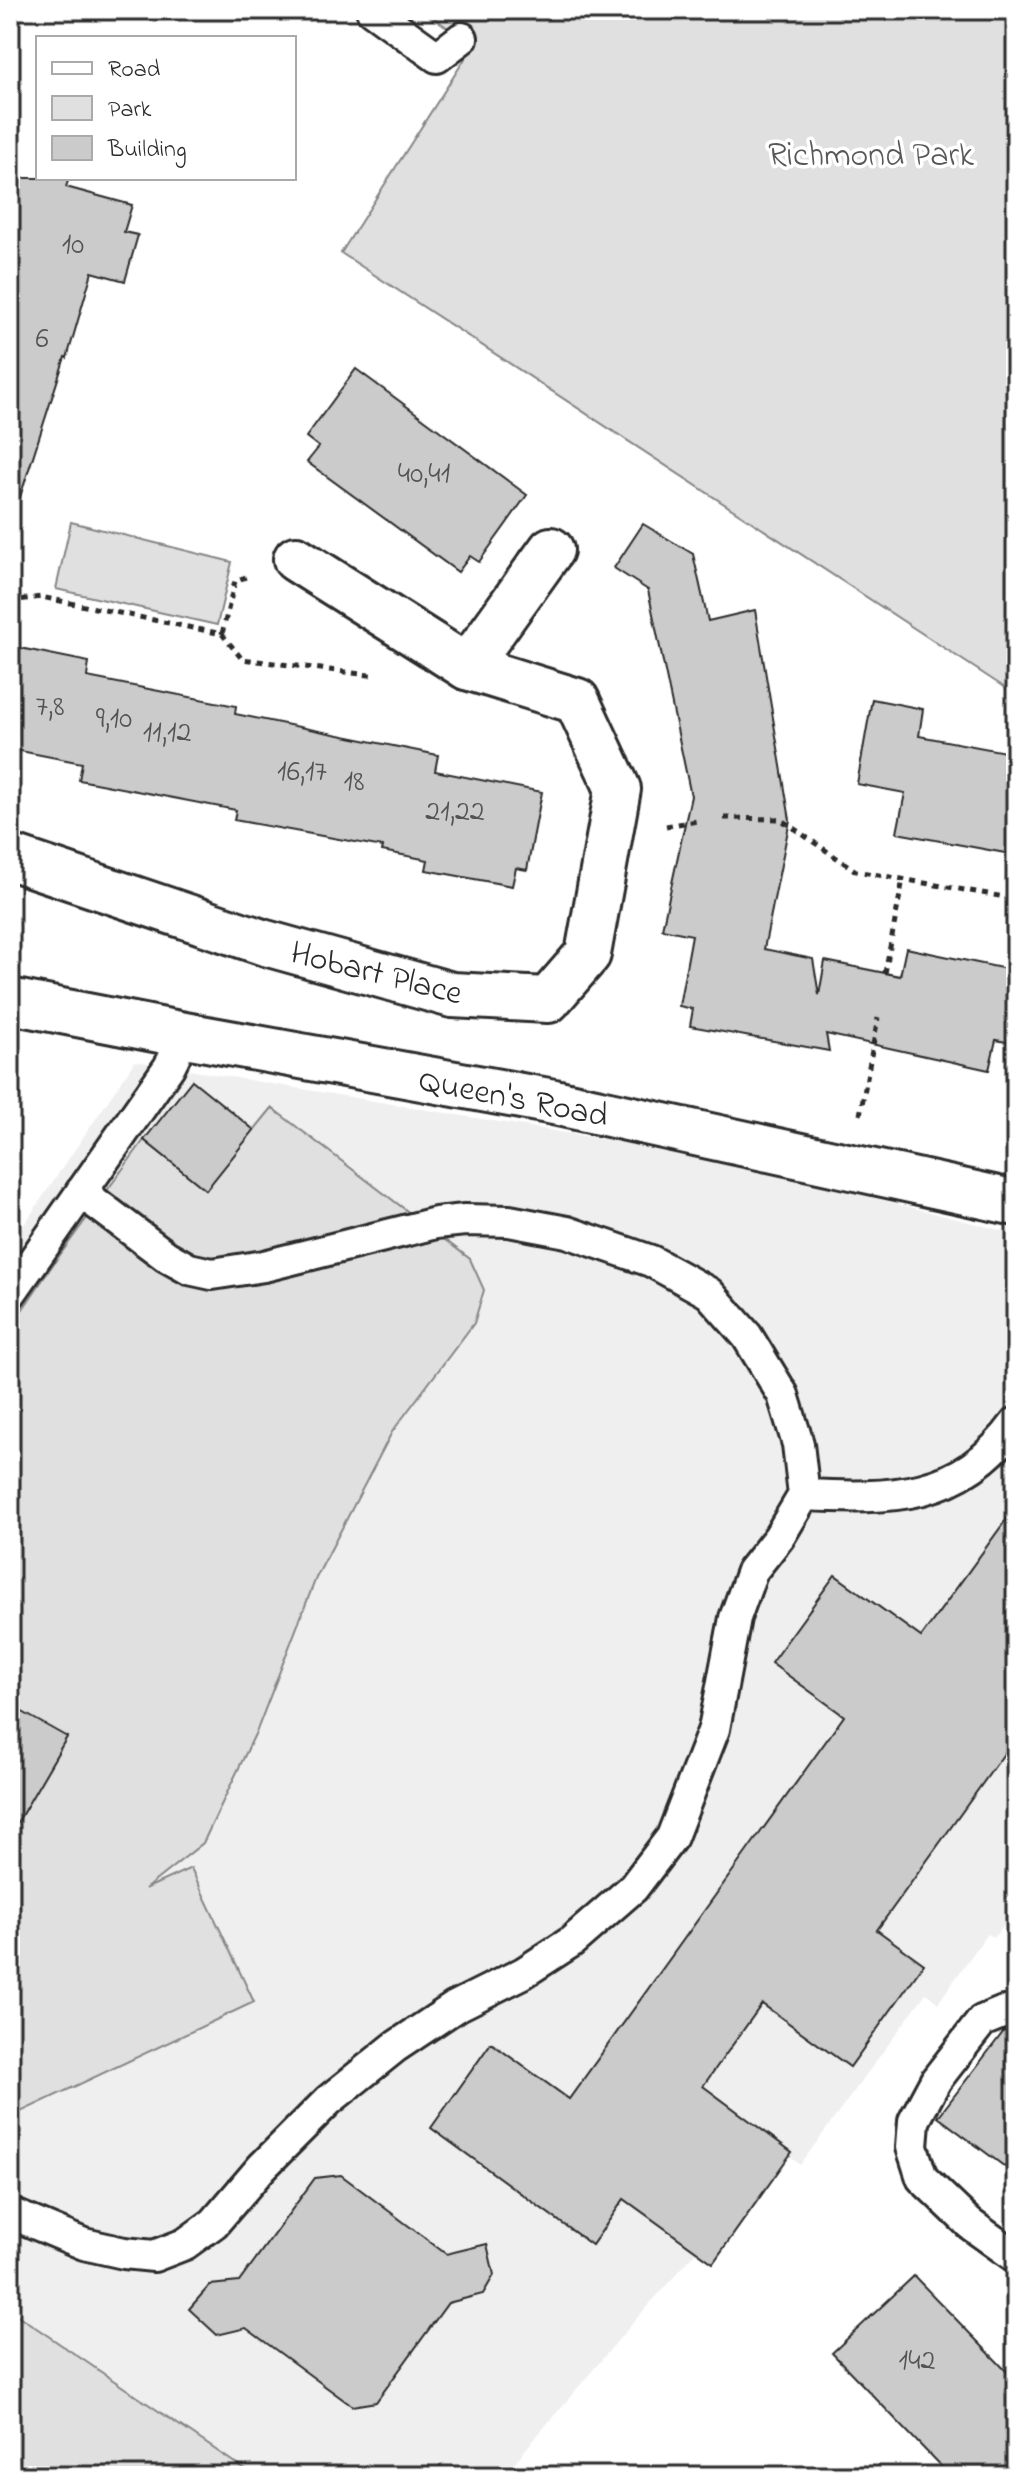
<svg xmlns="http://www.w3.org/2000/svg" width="1026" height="2486" viewBox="0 0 1026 2486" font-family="'Indie Flower',sans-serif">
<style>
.built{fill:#efefef}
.green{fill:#e0e0e0;stroke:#868686;stroke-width:2}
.building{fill:#cbcbcb;stroke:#2b2b2b;stroke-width:2}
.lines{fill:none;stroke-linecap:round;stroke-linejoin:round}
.service-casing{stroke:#2b2b2b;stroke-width:36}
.minor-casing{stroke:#2b2b2b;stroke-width:50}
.secondary-casing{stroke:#2b2b2b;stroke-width:50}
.path{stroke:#2b2b2b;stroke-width:5;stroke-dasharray:6 6;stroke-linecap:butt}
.service{stroke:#fff;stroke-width:30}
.minor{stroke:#fff;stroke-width:44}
.secondary{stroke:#fff;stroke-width:44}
.labels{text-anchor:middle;stroke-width:7;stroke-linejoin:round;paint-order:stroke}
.number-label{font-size:30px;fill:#535353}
.park-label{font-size:34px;fill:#585858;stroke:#fff}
.street-label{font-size:34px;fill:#2b2b2b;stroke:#fff}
</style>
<rect width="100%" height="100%" fill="#fff"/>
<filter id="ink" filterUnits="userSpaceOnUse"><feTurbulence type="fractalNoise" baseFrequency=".0125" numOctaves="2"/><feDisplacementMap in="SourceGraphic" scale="16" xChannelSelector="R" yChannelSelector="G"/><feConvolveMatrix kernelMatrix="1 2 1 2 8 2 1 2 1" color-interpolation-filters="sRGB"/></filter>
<g filter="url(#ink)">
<path class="built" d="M135 1061 721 1159 1016 1234V1910L994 1937 987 1934 938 2003 926 1993 800 2165 786 2152 637 2318 503 2476H10V1245Z"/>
<g class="green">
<path d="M423 10H1016V695L341 253 473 46Z"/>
<path d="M71 522 232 562 217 625 56 589Z"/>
<path d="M272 1108 470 1259 484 1290 474 1323 392 1432 316 1578 257 1730 203 1843 145 1889 191 1868 254 2002 10 2117V1328L54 1263 144 1140 206 1189Z"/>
<path d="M10 2310 254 2476H10Z"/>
</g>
<g class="building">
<path d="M10 178H69L66 187 132 205 124 232 138 235 125 281 92 272 67 358 65 357 20 497 10 495Z"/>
<path d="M356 369 527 495 479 562 470 556 458 572 307 462 319 447 306 437Z"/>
<path d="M643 524 693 554 708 621 755 610 790 820 764 949 813 959 819 995 825 961 900 976 906 948 1016 971V1044L996 1040 989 1070 826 1034 829 1051 690 1026 693 1009 679 1006 692 935 662 929 691 796 648 590 614 568Z"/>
<path d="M10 646 89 662 87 677 236 706 235 714 438 755 435 771 542 792 527 870 516 868 512 886 426 870 428 860 382 851 383 847 234 820 236 810 79 780 82 763 10 749Z"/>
<path d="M872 699 923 709 919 736 1016 754V855L897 833 905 793 857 784Z"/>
<path d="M192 1080 254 1130 206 1190 144 1140Z"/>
<path d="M1016 1506V1737L877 1930 924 1964 850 2067 762 2004 703 2086 792 2152 713 2263 624 2199 592 2245 431 2128 491 2043 569 2099 844 1716 771 1663 835 1575 921 1637Z"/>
<path d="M10 1705 67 1737 10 1835Z"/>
<path d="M1004 2031 1016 2032V2175L938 2117Z"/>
<path d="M341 2175 446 2254 487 2244 494 2275 483 2294 448 2303 376 2402 352 2406 246 2328 217 2335 189 2309 210 2285 239 2282 315 2178Z"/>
<path d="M914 2276 1016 2381V2476H950L832 2353Z"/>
</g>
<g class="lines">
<g class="service-casing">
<g id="service">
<path d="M372 10 437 57 462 38"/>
<path d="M10 1294 169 1067 185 1035"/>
<path d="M804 1495C891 1499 960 1500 1016 1423"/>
<path d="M1016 2015 1004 2012 982 2021 936 2080 914 2121 912 2147 922 2178 970 2224 1016 2257"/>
<path d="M10 2213 84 2244 124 2253 154 2256 185 2244 214 2223 262 2167 329 2100 395 2047 455 2007 523 1973 571 1942 633 1888 672 1837 714 1729 735 1618 752 1571 779 1537 804 1495 798 1444 783 1395 747 1336 709 1293 651 1261 567 1232 509 1221 465 1220 436 1223 264 1266 212 1274 189 1269 166 1256 81 1192"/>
</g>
</g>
<g class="minor-casing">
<g id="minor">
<path d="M467 667 551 550"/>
<path d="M10 857 262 942 452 995 548 1000 588 954 618 789 577 701 467 667 296 559"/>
</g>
</g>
<g class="secondary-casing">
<path id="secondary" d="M10 1001 185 1035 554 1102 1016 1203"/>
</g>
<g class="path">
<path d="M10 598 18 600 41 597 222 634 242 659 376 676"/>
<path d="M222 634 235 581 246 577"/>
<path d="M724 818 780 819 856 871 1016 899"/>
<path d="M666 826 697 821"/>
<path d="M885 973 903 879"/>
<path d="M860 1115 878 1018"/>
</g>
<use href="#service" class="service"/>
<use href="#minor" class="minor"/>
<use href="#secondary" class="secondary"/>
</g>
</g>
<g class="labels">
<g class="number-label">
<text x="73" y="253">10</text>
<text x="42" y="347">6</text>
<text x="424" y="482">40,41</text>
<text x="50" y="715">7,8</text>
<text x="114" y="727">9,10</text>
<text x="167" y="741">11,12</text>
<text x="302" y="780">16,17</text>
<text x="354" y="790">18</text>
<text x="455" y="820">21,22</text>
<text x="917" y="2369">142</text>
</g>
<g class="park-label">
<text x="871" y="165">Richmond Park</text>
</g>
<g class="street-label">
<text transform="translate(377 971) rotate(14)" y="12">Hobart Place</text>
<text transform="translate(514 1096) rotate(11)" y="12">Queen's Road</text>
</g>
</g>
<rect width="1026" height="2486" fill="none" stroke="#fff" stroke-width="40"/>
<rect x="20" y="20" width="986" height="2446" fill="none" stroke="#2b2b2b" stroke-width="3" filter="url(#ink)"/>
<rect x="36" y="36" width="260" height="144" fill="#ffffff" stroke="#aaaaaa" stroke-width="2"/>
<rect x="52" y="62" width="40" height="12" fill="#ffffff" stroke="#aaaaaa" stroke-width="2"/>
<text x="108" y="76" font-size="24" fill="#2b2b2b">Road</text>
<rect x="52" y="96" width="40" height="24" fill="#e0e0e0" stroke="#aaaaaa" stroke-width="2"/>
<text x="108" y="116" font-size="24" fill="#2b2b2b">Park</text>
<rect x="52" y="136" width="40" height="24" fill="#cbcbcb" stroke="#aaaaaa" stroke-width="2"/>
<text x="108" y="156" font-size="24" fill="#2b2b2b">Building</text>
</svg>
